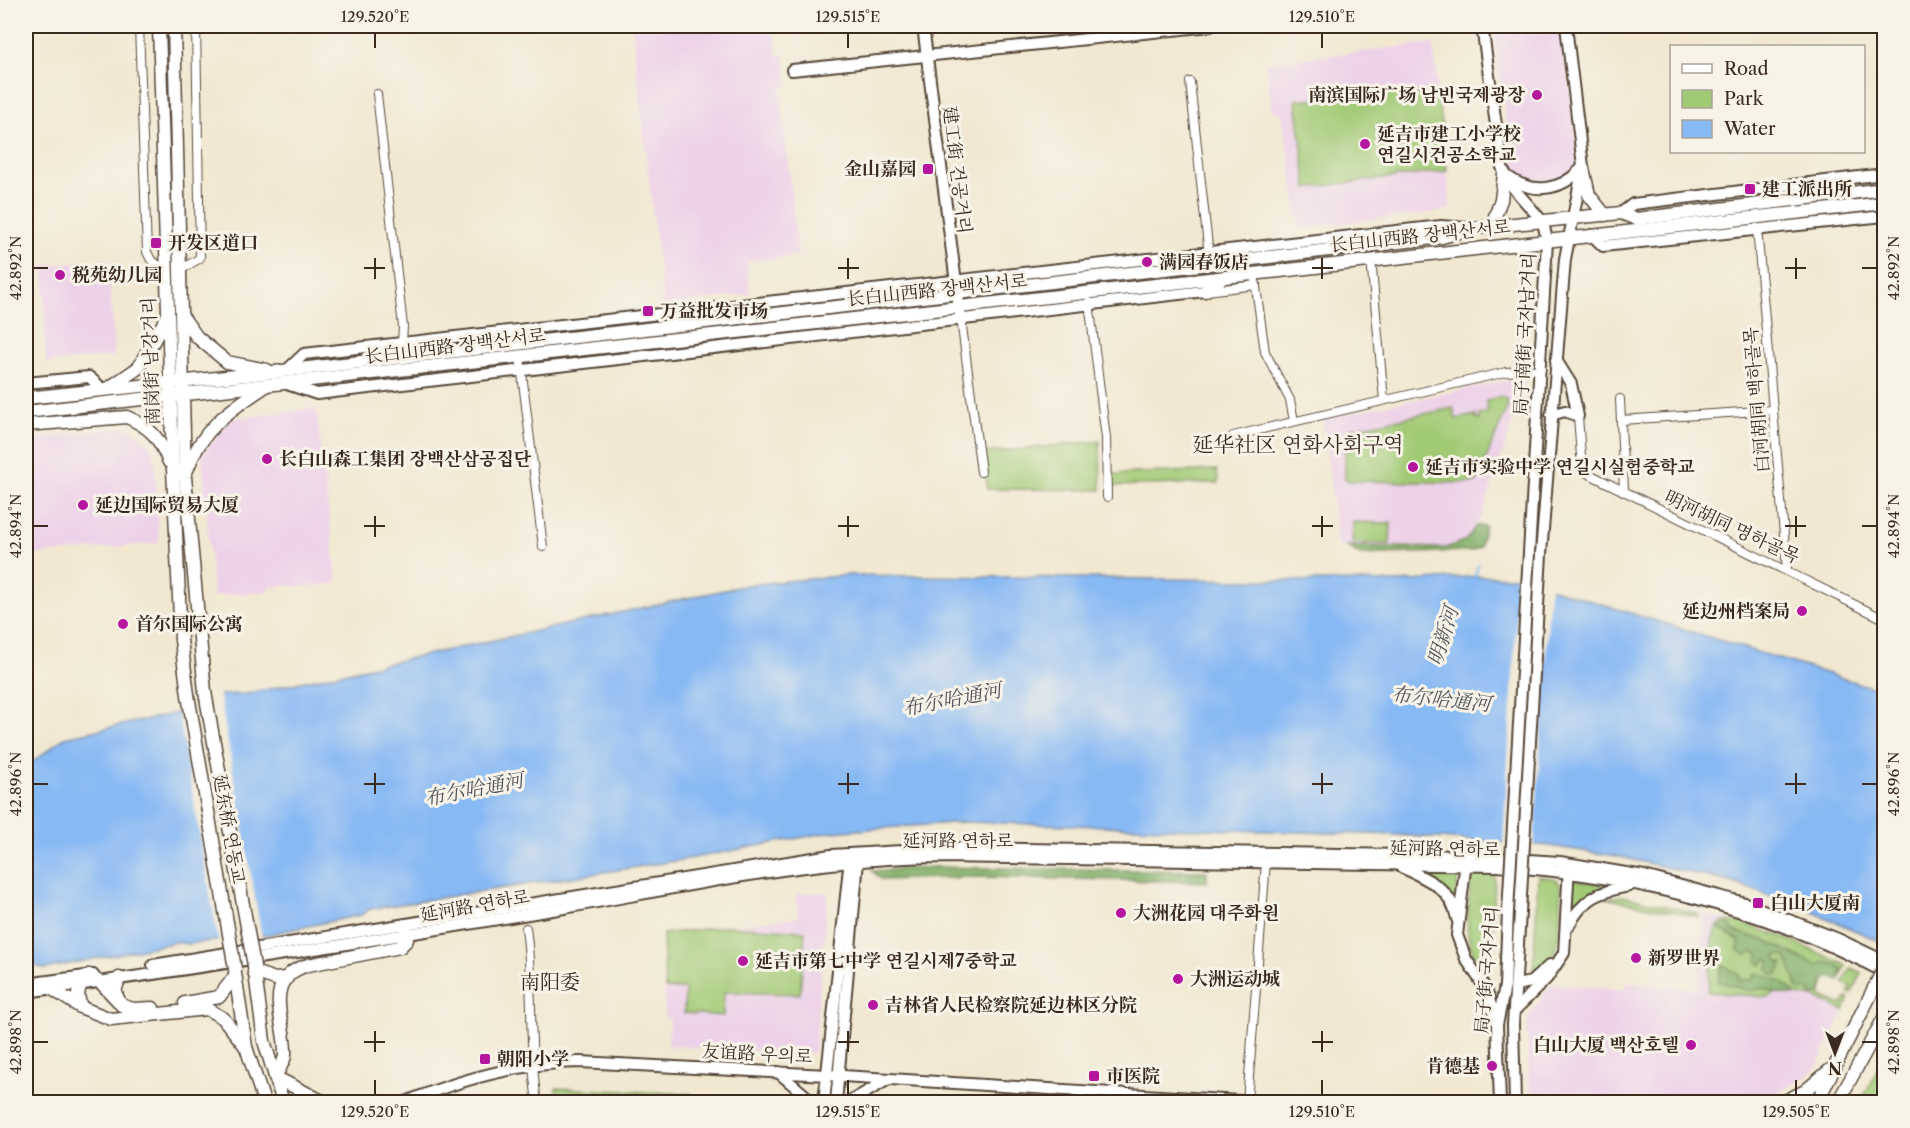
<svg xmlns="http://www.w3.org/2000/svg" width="1910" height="1128" viewBox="0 0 1910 1128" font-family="'Libre Caslon Text','Noto Serif SC','Noto Serif KR',serif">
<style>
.built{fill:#edd1e9}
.green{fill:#a1ca75;stroke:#6e7a4a;stroke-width:1.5}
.forest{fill:#80ae66;stroke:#5e6c42;stroke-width:1.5}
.water{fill:#87b9f4;stroke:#617289;stroke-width:1.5}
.pier{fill:#f2e8d1}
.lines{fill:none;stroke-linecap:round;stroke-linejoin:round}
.stream{stroke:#87b9f4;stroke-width:2}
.street-casing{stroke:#564639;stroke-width:10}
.secondary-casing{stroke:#564639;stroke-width:14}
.primary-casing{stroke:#564639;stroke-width:15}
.street{stroke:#fff;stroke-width:8}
.secondary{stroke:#fff;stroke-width:10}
.primary{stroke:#fff;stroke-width:12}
.secondary-bridge-casing{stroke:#564639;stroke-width:14;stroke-linecap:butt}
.primary-bridge-casing{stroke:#564639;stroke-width:15;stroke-linecap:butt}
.secondary-bridge{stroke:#fff;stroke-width:10}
.primary-bridge{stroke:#fff;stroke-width:12}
.ticks{fill:none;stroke:#3b2a1e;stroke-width:2}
.poi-dot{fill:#b5179e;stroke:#f7f3e8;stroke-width:2}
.labels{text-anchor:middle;stroke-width:6;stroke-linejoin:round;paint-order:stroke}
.poi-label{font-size:18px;font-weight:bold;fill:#3b2a1e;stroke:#f7f3e8;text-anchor:start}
.street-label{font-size:18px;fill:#3b2a1e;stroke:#f7f3e8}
.water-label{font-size:20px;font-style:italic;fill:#52555e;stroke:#f7f3e8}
.neighbourhood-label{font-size:20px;fill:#3b2a1e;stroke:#f7f3e8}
.quarter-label{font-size:21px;fill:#3b2a1e;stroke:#f7f3e8}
.neatline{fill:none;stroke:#3b2a1e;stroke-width:2}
.ticks-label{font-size:15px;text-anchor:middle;fill:#3b2a1e}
</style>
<rect width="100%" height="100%" fill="#f7f3e8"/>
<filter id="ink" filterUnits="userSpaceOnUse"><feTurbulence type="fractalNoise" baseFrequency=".0167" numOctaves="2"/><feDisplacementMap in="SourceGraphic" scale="12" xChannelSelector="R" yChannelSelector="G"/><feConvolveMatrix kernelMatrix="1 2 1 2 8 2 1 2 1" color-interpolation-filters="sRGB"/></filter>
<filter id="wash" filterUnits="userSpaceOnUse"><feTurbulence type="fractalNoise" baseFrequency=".008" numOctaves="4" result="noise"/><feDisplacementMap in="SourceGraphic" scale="24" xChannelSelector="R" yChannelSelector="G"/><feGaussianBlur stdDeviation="1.35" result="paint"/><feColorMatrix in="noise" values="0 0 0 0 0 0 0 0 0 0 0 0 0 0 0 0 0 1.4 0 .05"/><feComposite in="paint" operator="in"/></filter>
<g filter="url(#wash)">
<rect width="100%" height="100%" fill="#f2e8d1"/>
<g class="built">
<path d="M632 26H774L777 55H784L788 87 780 88 798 255 747 262 750 294 663 305Z"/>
<path d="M1493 26H1562L1579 162 1572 172 1558 181 1538 184 1512 173Z"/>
<path d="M1433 43 1451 210 1300 228 1282 112H1273L1266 63Z"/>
<path d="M109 261 114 356 46 363 44 265Z"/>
<path d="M1527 377 1482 516 1466 540 1446 548 1338 546 1323 418Z"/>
<path d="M316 408 337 580 335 584 292 587 289 585 271 587 268 591 213 596 202 455 231 419Z"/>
<path d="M129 427 150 446 154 454 159 543 31 555 26 541V440Z"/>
<path d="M828 892 814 1053 668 1046 670 1019 665 1018 663 934 798 917 796 894Z"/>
<path d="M1696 913 1730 920 1720 924 1713 934 1708 992 1766 997 1776 993 1814 997 1844 1011 1816 1068 1804 1078 1759 1102H1545L1537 1100 1529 1087 1527 1025 1530 1014 1552 984 1625 990V983L1699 989 1703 923 1701 915Z"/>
</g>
<g class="green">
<path d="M1401 91 1419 94 1420 97 1438 94 1447 171 1307 188 1296 100Z"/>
<path d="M1500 396 1507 399 1508 406 1476 483 1350 481 1345 479V434L1349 429 1453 408 1456 419 1476 415V419L1479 420V415L1488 412 1486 401Z"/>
<path d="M1100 441 1101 490 987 489 984 453Z"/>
<path d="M1217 470 1218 483 1111 486 1110 474Z"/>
<path d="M1353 522 1391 523 1390 544 1352 543Z"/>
<path d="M1423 872H1458L1457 907Z"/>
<path d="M1479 873H1495L1492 962 1486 969C1460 951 1468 909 1471 881L1472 875Z"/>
<path d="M1538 876 1557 879 1561 888C1559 913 1565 959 1536 970L1533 969Z"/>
<path d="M1572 879 1610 886 1592 892 1570 913Z"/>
<path d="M1623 896 1696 913 1699 917 1605 898Z"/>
<path d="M1735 921 1780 936 1846 965 1841 978 1842 970 1818 966 1767 941 1718 928 1739 940 1738 950 1746 955 1753 951 1760 954 1762 965 1765 959 1782 963 1778 962 1775 955 1786 956 1796 979V986L1808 989 1814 996 1826 978 1821 996 1842 1005 1846 998 1849 999 1844 1011 1814 997 1795 995V993L1756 974 1751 980H1738L1740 975 1733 971 1720 974 1719 980C1732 984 1749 993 1764 988L1776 993 1767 997 1708 992 1712 940 1717 926 1722 922Z"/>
<path d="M727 926 805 931 800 994 724 992 723 1016 684 1013 685 989H665L663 934Z"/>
<path d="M1851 968 1862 973 1851 995 1848 993 1851 987 1843 983Z"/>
<path d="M1884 1055V1102H1861Z"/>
<path d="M556 1088 691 1094V1102H555Z"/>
</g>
<g class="forest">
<path d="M1476 526H1485L1480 547 1471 551 1360 555 1347 546 1446 548 1466 540Z"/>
<path d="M934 867 1207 871V882L973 877 882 880 872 871Z"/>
<path d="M1728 922 1734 931 1767 941 1818 966 1823 962 1835 964 1842 970 1839 981 1830 977 1823 980 1821 992 1814 997 1808 989 1799 991 1786 956 1776 955 1778 962 1783 963 1778 974 1774 975 1768 970 1769 960 1765 959 1761 965 1757 962 1760 954 1753 951 1746 955 1738 950 1739 940 1718 928Z"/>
<path d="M1723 965 1740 975 1739 980H1751L1756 974C1768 974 1790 985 1795 995L1776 993 1764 988 1749 991 1718 981Z"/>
</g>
<path class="water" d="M848 575 1398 582 1480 576 1514 577 1884 691V943L1806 909 1731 882 1616 856 1550 846 1398 835 965 822 831 832 694 858 370 909 361 915 266 935 187 944 176 942 45 969 26 963V767L65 737 177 713 178 703 214 695 246 694 747 585Z"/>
<g class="pier">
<path d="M1519 575 1550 585 1534 848 1503 845Z"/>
<path d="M219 692 262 938 219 944 176 700Z"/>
</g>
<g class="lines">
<path class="stream" d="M1474 580 1478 565"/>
</g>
</g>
<g filter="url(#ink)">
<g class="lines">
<g class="street-casing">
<g id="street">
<path d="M139 26 147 252 151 260 166 271"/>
<path d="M1190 82 1210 264"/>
<path d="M377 94 403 327 401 357"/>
<path d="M1757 228 1787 569"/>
<path d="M1371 259 1384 400"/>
<path d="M182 269 200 258 196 26"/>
<path d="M1254 273 1265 352 1290 400 1294 421"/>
<path d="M1207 291 1256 285"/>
<path d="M1089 302 1106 438 1107 497"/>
<path d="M961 319 981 472"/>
<path d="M520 357 543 547"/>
<path d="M1620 399 1624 492"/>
<path d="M1578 416 1581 456 1587 473 1884 619"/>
<path d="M1621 420 1773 410"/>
<path d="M1233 436 1506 372 1541 369"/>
<path d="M526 928C534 986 528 1045 537 1102"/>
<path d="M1247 1102 1266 862"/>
</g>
</g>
<g class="secondary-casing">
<g id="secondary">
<path d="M923 26 960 314"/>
<path d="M1482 26 1502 167 1509 183 1543 222 1547 241 1529 553"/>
<path d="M792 70 1210 26"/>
<path d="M1507 176C1532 195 1561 191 1581 169"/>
<path d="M1621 213 1633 204 1884 174"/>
<path d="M1592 235 1603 246 1884 216"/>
<path d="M286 371 304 354 1441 226 1469 228"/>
<path d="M26 383 89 377 104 390"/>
<path d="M287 384 317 394 1205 291"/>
<path d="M1551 415 1565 411 1578 416 1571 384 1556 360"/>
<path d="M1541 554 1565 259 1583 166 1566 26"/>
<path d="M1466 861 1457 935 1466 959 1486 989 1496 1022"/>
<path d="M1401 867C1426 878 1452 888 1457 919"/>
<path d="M1568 927C1582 899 1600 891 1629 886"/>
<path d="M153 965 831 855 954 848 1467 856 1560 862 1644 876 1745 903 1838 939 1884 961"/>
<path d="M26 984 93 975"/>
<path d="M1516 985 1531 982 1550 965"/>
<path d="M26 992C205 968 385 938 564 908 689 886 815 858 942 857L1497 866C1631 874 1765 909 1884 972"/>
<path d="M1514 1011 1547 978 1564 953 1569 866"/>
<path d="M778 1072 813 1102"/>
<path d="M406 1102C461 1079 520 1063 580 1062L827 1075 1255 1102"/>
<path d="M824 1102 850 858"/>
<path d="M836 1102 858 861 855 855"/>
<path d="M849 1102 889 1079"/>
<path d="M1500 1102 1497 1025 1505 986 1508 911"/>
<path d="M1515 1102 1513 1025 1520 912"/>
</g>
</g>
<g class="primary-casing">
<g id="primary">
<path d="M159 26 173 469 181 640 188 695"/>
<path d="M174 26 185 477 205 692"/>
<path d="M1583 168 1589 195 1605 215"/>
<path d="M1491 227 1501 200 1504 174"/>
<path d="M1205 291 1224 277"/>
<path d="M182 316 197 337 227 362 267 370"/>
<path d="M109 388 138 368 167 317"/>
<path d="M26 398 274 372 1442 237 1475 228 1621 213 1636 219 1884 189"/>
<path d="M26 412 1884 203"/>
<path d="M26 425 127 417C152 428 159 438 169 462"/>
<path d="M187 470C201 430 229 410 263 388"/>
<path d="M254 966 264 1041 283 1102"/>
<path d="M254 972 275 979 287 978"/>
<path d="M235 973 246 1047 264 1102"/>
<path d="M119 978 115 992 121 1005 133 1009 153 1008"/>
<path d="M52 989 80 1007 111 1019 207 1009 223 1018 246 1047"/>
<path d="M185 1003 219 997 235 976"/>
<path d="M82 1008C75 995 78 984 89 975L102 984 118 1001"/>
<path d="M275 1077C278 1071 284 1062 285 1056 287 1022 259 979 308 965L400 947 407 940 405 925"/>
<path d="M275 1077 324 1102"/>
<path d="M1783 1102 1805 1091 1830 1070"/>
<path d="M1817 1102 1872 992"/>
<path d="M1838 1102 1884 1018"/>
</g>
</g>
<use href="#street" class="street"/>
<use href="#secondary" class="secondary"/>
<use href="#primary" class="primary"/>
<g class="secondary-bridge-casing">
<g id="secondary-bridge">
<path d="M1508 911 1529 553"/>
<path d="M1520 912 1541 554"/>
</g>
</g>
<g class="primary-bridge-casing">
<g id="primary-bridge">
<path d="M205 692 254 966"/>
<path d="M188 695 235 969"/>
<path d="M1872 992 1884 968"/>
</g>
</g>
<use href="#secondary-bridge" class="secondary-bridge"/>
<use href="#primary-bridge" class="primary-bridge"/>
</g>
</g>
<path class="ticks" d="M375 33V48M848 33V48M1322 33V48M375 258V279M848 258V279M1322 258V279M1796 258V279M33 268H48M364 268H385M838 268H859M1312 268H1333M1785 268H1806M1862 268H1877M375 516V537M848 516V537M1322 516V537M1796 516V537M33 526H48M364 526H385M838 526H859M1312 526H1333M1785 526H1806M1862 526H1877M375 773V794M848 773V794M1322 773V794M1796 773V794M33 784H48M364 784H385M838 784H859M1312 784H1333M1785 784H1806M1862 784H1877M375 1031V1052M848 1031V1052M1322 1031V1052M33 1042H48M364 1042H385M838 1042H859M1312 1042H1333M1862 1042H1877M375 1080V1095M848 1080V1095M1322 1080V1095M1796 1080V1095"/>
<g class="poi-dot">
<circle cx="1537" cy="95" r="6"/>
<circle cx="1365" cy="144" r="6"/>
<rect x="922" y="163" width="12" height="12" rx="3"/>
<rect x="1744" y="183" width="12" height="12" rx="3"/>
<rect x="150" y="237" width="12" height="12" rx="3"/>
<circle cx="1147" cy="262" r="6"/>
<circle cx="60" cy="275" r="6"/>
<rect x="642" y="305" width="12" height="12" rx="3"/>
<circle cx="267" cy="459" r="6"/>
<circle cx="1413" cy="467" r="6"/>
<circle cx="83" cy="505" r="6"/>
<circle cx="1802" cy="611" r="6"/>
<circle cx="123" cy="624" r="6"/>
<rect x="1752" y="897" width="12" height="12" rx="3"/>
<circle cx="1121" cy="913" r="6"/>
<circle cx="1636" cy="958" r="6"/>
<circle cx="743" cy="961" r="6"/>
<circle cx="1178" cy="979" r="6"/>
<circle cx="873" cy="1005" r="6"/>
<circle cx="1691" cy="1045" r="6"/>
<rect x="479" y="1053" width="12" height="12" rx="3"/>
<circle cx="1492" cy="1066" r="6"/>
<rect x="1088" y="1070" width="12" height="12" rx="3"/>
</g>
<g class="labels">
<g class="poi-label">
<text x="1525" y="101" text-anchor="end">南滨国际广场 남빈국제광장</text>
<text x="1377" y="140">延吉市建工小学校<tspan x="1377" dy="21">연길시건공소학교</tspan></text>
<text x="916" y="175" text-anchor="end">金山嘉园</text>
<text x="1762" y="195">建工派出所</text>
<text x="168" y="249">开发区道口</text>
<text x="1159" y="268">满园春饭店</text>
<text x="72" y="281">税苑幼儿园</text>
<text x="660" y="317">万益批发市场</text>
<text x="279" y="465">长白山森工集团 장백산삼공집단</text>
<text x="1425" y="473">延吉市实验中学 연길시실험중학교</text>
<text x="95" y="511">延边国际贸易大厦</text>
<text x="1790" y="617" text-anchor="end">延边州档案局</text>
<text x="135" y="630">首尔国际公寓</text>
<text x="1770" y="909">白山大厦南</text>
<text x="1133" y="919">大洲花园 대주화원</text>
<text x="1648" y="964">新罗世界</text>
<text x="755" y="967">延吉市第七中学 연길시제7중학교</text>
<text x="1190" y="985">大洲运动城</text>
<text x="885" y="1011">吉林省人民检察院延边林区分院</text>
<text x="1679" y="1051" text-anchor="end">白山大厦 백산호텔</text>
<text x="497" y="1065">朝阳小学</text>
<text x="1480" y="1072" text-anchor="end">肯德基</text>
<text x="1106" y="1082">市医院</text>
</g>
<g class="street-label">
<text transform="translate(957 170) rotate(83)" y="6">建工街 건공거리</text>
<text transform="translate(1420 236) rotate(-6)" y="6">长白山西路 장백산서로</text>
<text transform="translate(937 290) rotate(-6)" y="6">长白山西路 장백산서로</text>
<text transform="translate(1525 334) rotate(-87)" y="6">局子南街 국자남거리</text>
<text transform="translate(455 346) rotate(-7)" y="6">长白山西路 장백산서로</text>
<text transform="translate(151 361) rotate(-92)" y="6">南岗街 남강거리</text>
<text transform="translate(1757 400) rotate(-95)" y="6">白河胡同 백하골목</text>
<text transform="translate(1732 527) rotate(25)" y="6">明河胡同 명하골목</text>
<text transform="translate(229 829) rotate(80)" y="6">延东桥 연동교</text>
<text x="958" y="847">延河路 연하로</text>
<text transform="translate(1445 849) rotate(1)" y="6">延河路 연하로</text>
<text transform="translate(475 906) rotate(-10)" y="6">延河路 연하로</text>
<text transform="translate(1487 970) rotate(-85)" y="6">局子街 국자거리</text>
<text transform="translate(757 1054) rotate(3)" y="6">友谊路 우의로</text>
</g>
<g class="water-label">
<text transform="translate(1443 636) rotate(-73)" y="7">明新河</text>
<text transform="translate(952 699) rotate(-11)" y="7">布尔哈通河</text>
<text transform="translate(1441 699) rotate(6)" y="7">布尔哈通河</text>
<text transform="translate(474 789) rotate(-11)" y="7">布尔哈通河</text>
</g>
<g class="neighbourhood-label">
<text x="550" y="989">南阳委</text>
</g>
<g class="quarter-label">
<text x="1298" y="452">延华社区 연화사회구역</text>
</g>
</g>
<rect width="1910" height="1128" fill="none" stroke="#f7f3e8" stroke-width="66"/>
<rect x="1670" y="45" width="195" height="108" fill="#f7f3e8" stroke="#aca397" stroke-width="1.5"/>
<rect x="1682" y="64" width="30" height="9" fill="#ffffff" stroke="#aca397" stroke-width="1.5"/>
<text x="1724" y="75" font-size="18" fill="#3b2a1e">Road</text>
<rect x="1682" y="90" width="30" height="18" fill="#a1ca75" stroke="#aca397" stroke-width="1.5"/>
<text x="1724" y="105" font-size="18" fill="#3b2a1e">Park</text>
<rect x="1682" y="120" width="30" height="18" fill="#87b9f4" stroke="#aca397" stroke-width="1.5"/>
<text x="1724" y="135" font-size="18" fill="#3b2a1e">Water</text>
<g transform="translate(1835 1053) rotate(180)" stroke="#f7f3e8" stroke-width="4.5" paint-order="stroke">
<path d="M0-4.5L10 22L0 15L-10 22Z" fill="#3b2a1e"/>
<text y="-9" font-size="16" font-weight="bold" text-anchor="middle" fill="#3b2a1e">N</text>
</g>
<rect x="33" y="33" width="1844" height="1062" class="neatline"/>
<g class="ticks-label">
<text x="375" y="22">129.520°E</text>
<text x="848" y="22">129.515°E</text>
<text x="1322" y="22">129.510°E</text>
<text transform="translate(1894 268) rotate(-90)" y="5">42.892°N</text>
<text transform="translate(16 268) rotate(-90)" y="5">42.892°N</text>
<text transform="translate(1894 526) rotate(-90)" y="5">42.894°N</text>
<text transform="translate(16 526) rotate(-90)" y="5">42.894°N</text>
<text transform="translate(1894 784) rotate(-90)" y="5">42.896°N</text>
<text transform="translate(16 784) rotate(-90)" y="5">42.896°N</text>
<text transform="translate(1894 1042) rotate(-90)" y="5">42.898°N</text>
<text transform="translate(16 1042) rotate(-90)" y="5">42.898°N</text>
<text x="375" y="1117">129.520°E</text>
<text x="848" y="1117">129.515°E</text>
<text x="1322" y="1117">129.510°E</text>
<text x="1796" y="1117">129.505°E</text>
</g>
</svg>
